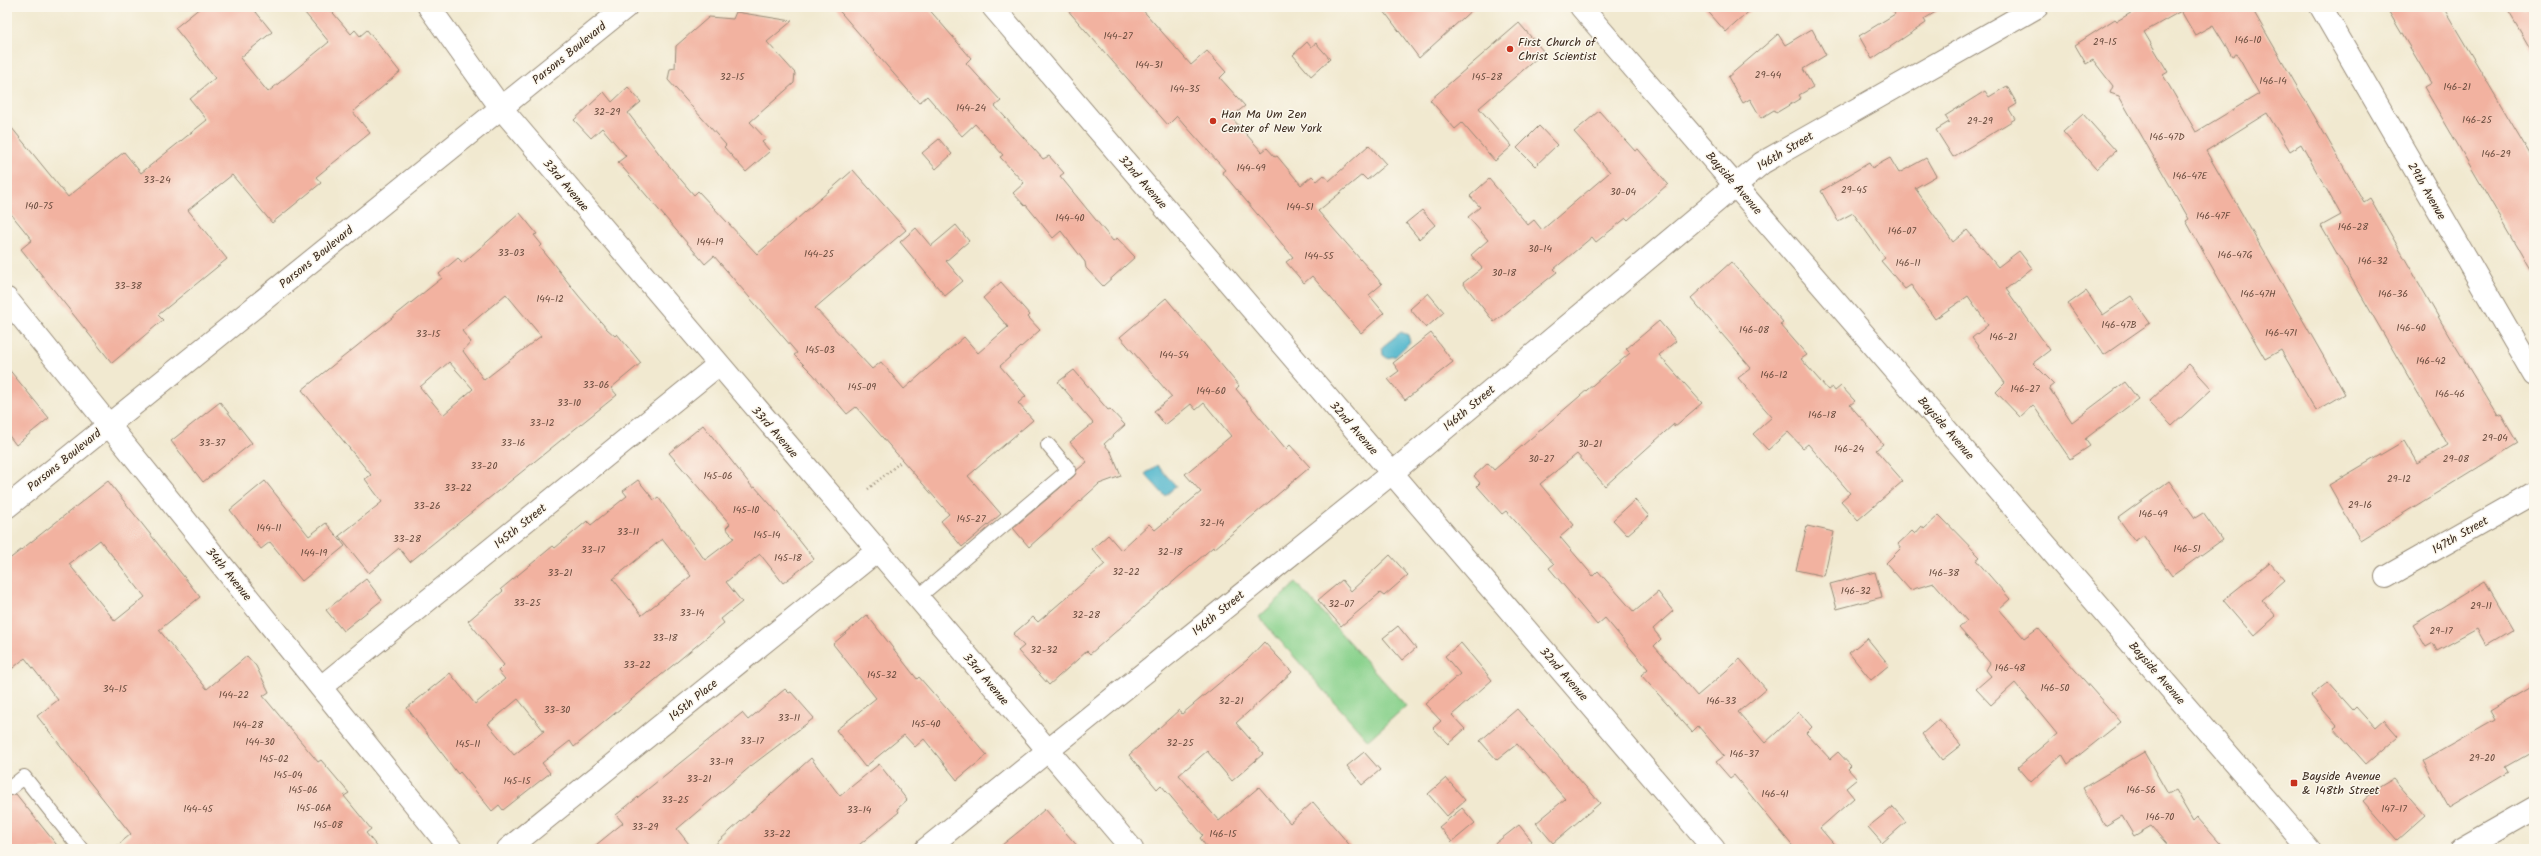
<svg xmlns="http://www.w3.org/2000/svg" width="2541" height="856" viewBox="0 0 2541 856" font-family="Kalam,sans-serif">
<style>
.green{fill:#8ad28d;stroke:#627e56}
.water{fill:#4eb5cc;stroke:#447075}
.building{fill:#f2b2a0;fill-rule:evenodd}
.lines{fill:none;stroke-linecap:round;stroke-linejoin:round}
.service-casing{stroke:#968a77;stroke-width:16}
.minor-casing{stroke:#968a77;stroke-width:24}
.tertiary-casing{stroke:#968a77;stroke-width:24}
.path{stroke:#968a77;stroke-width:2.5;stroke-dasharray:1 3;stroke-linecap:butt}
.service{stroke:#fff;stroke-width:14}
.minor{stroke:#fff;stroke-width:22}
.tertiary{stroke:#fff;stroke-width:22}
.poi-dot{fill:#c8321e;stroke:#fbf7ec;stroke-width:1.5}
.labels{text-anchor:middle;stroke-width:3;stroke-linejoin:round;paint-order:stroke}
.number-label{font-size:10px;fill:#694c3e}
.poi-label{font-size:12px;fill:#3b2a1e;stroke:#fbf7ec;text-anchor:start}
.street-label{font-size:12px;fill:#3b2a1e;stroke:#fbf7ec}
</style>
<rect width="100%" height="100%" fill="#fbf7ec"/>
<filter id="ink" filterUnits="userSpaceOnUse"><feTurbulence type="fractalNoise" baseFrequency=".025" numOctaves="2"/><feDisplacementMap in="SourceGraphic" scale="8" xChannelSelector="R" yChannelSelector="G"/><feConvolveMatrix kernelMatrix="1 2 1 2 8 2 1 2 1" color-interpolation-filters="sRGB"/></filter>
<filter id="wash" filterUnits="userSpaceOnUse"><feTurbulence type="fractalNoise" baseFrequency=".012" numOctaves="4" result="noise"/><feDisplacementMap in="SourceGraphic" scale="16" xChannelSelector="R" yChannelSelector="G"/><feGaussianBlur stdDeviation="0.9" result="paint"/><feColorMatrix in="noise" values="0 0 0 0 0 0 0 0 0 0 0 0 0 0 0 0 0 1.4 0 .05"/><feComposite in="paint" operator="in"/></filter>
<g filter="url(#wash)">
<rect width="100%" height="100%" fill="#f1e9d0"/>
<path class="green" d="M1296 583 1406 706 1368 740 1259 617Z"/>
<g class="water">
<path d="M1401 332 1408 335 1410 342 1396 356 1387 358 1383 355 1382 347Z"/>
<path d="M1157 465 1176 486 1165 496 1145 474Z"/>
</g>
<g id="blocks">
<g class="building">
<path d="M201 7H252L272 32 240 58 268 92 329 42 300 7H328L351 34 355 30 360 36 367 30 400 72 353 112 370 133 316 177 321 183 272 223 232 175 188 210 227 259 158 315 163 320 112 363 21 249 32 240 7 209V122L68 197 124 152 141 173 207 120 190 99 215 78 175 28Z"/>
<path d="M836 7H927L971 58 966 63 1001 101 995 106 1043 159 1049 156 1064 173 1060 176 1113 241 1117 238 1135 257 1103 286 1086 268 1085 262 1061 231 1053 238 1026 205 1025 206 1013 193 1024 183 1000 157 1003 155 975 124 962 136 927 96 919 103Z"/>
<path d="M1065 7H1140L1191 65 1207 51 1226 72 1220 78 1245 106 1231 117 1262 152 1267 148 1275 157 1277 156 1301 185 1312 176 1317 181 1324 175 1329 181 1369 145 1386 164 1367 180 1362 175 1318 211 1382 284 1369 295 1384 313 1361 333 1312 276 1304 283 1286 262 1293 257 1222 172 1225 170 1177 116 1168 125Z"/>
<path d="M1381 7H1475L1419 58Z"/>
<path d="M1704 7H1754L1726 32Z"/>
<path d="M1890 7H1944L1924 19 1926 23 1872 59 1859 36 1895 14Z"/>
<path d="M2141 7H2251L2364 202 2370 198 2447 332 2498 416 2501 414 2518 443 2360 540 2329 485 2404 441 2417 463 2448 445 2321 226 2341 215 2301 144 2290 151 2267 113 2206 151 2345 394 2316 411 2281 350 2265 359 2204 253 2186 221 2189 219 2119 96 2110 93 2113 86 2093 60 2086 64 2075 45 2115 19 2117 21ZM2181 11 2195 35 2213 25 2232 56 2236 54 2240 60 2259 94 2196 132 2163 75 2168 72 2144 32Z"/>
<path d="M2386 7H2443L2534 161V275L2424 87 2431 83Z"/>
<path d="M2506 7H2534V55Z"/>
<path d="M736 12 792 21 767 42 795 73 794 83 750 122 766 139 762 142 770 151 746 172 724 147 726 145 668 80 670 69 675 68 676 46 709 17 733 19Z"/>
<path d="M1519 23 1544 52 1479 108 1512 146 1495 161 1462 123 1455 129 1430 100Z"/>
<path d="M1812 29 1826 55 1803 69 1813 87 1799 95 1801 98 1776 113 1774 110 1761 118 1750 99 1743 103 1728 77 1778 34 1785 45Z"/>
<path d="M1307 42 1311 47 1316 43 1330 59 1311 76 1293 55Z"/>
<path d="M2007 86 2017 104 2009 109 2015 119 1953 157 1936 130 1949 122 1945 116 1985 91 1989 97Z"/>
<path d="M628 87 641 102 628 113 664 160 694 195 698 191 757 254 853 170 906 230 815 308 872 369 881 362 904 389 964 337 978 353 1008 327 983 298 1001 282 1030 315 1028 317 1040 330 1000 366 1026 396 1018 403 1033 420 968 476 1001 514 962 547 941 521 949 514 856 407 847 414 813 374 794 355 797 353 714 256 705 264 618 162 626 156 602 128 591 138 574 120 604 92 612 102Z"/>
<path d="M1599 111 1635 151 1638 149 1668 184 1628 220 1626 218 1596 242 1592 237 1554 269 1557 272 1494 322 1463 283 1482 268 1471 255 1488 240 1468 217 1480 207 1470 196 1489 179 1528 225 1534 220 1542 230 1610 172 1574 132Z"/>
<path d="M2083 114 2116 151 2096 169 2063 132Z"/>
<path d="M1539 126 1557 145 1535 166 1517 148Z"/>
<path d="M939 139 952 154 936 169 922 153Z"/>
<path d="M1890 158 1899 173 1926 158 1936 176 1915 188 1953 242 1967 230 1998 267 2019 251 2032 268 2006 289 2050 350 2033 363 2054 384 2049 388 2072 422 2125 382 2138 399 2085 439 2090 446 2070 459 2033 405 2020 417 1996 392 2005 383 1972 338 1988 325 1968 296 1935 319 1911 285 1905 289 1881 261 1885 258 1853 213 1838 221 1821 191 1869 163 1872 168Z"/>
<path d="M1422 210 1435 225 1419 239 1406 223Z"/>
<path d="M520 213 537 234 534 235 542 245 540 247 578 295 607 329 615 336 617 334 641 363 611 388 617 395 410 562 399 548 369 573 339 536 382 502 365 479 371 475 302 390 442 278 439 274 458 258 463 263ZM506 294 541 336 484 380 463 351 471 342 462 331ZM449 362 473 389 443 415 420 387Z"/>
<path d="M956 225 969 241 946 261 963 281 945 296 900 242 916 228 931 246Z"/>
<path d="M1731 262 1783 322 1780 324 1807 355 1801 359 1828 390 1832 387 1835 391 1841 386 1855 401 1850 405 1883 444 1876 450 1903 481 1858 520 1841 501 1850 493 1808 444 1803 448 1788 432 1768 450 1753 434 1772 417 1738 378 1751 368 1691 298Z"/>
<path d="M2086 291 2103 315 2131 296 2150 323 2104 355 2068 304Z"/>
<path d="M1428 293 1444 312 1426 328 1410 309Z"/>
<path d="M1166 298 1239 386 1236 389 1286 449 1290 445 1310 467 1214 549 1213 547 1090 654 1087 651 1049 685 1018 651 1024 646 1013 634 1033 617 1038 622 1105 564 1092 549 1108 535 1121 550 1149 524 1155 530 1201 492 1185 474 1231 436 1204 403 1196 410 1191 404 1165 425 1154 411 1172 397 1120 337Z"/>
<path d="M1659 321 1676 341 1659 355 1702 403 1674 427V424L1605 486 1577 454 1540 484 1574 525 1560 537 1593 576 1598 571 1634 612 1658 592 1673 611 1653 629 1661 639 1654 646 1697 696 1740 659 1766 689 1738 712 1765 743 1799 712 1812 727 1806 733 1830 759 1838 752 1851 766 1848 769 1857 779 1846 788 1854 798 1820 828 1838 849H1795L1734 775 1730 778 1716 762 1724 756 1698 726 1692 732 1641 675 1648 669 1605 618 1597 625 1549 568 1554 564 1506 511 1502 514 1477 486 1480 483 1474 476 1488 463 1494 470 1630 353 1626 349Z"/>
<path d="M1431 333 1453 362 1405 400 1388 379 1399 371 1393 363Z"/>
<path d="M2189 364 2212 389 2172 426 2149 402Z"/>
<path d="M7 367 49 418 16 445 7 433Z"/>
<path d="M1074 370 1108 410 1110 409 1125 425 1104 444 1111 452 1121 476 1099 484 1029 547 1013 528 1074 476 1077 470 1087 462 1070 442 1093 423 1058 382Z"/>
<path d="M220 402 252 443 203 482 171 441Z"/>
<path d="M703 425 753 488 755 487 777 512 814 559 783 583 760 554 726 582 742 602 721 619 724 623 574 747 570 741 542 763 550 773 503 810 499 805 492 811 460 772 458 774 407 708 450 673 475 704 505 679 498 671 504 665 468 621 503 591 501 589 553 546 555 548 587 521 591 525 627 496 623 491 638 480 654 500 658 497 705 560 734 538 726 528 730 524 669 453ZM662 539 691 576 642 615 613 579ZM518 699 544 731 514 755 488 724Z"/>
<path d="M108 481 200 597 159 630 207 689 247 656 256 666 269 692 263 696 318 762 321 760 349 793 344 796 371 829 366 833 379 849H113L131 834 37 716 58 700 25 658 7 673V561ZM100 540 145 597 115 621 69 564Z"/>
<path d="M265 481 309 536 326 523 345 546 302 581 270 542 261 549 230 510Z"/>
<path d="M2169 481 2195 518 2203 513 2222 540 2172 576 2143 535 2135 541 2118 518Z"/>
<path d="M1635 500 1649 516 1627 535 1613 520Z"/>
<path d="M1939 515 1980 557 1976 560 2010 599 1999 609 2024 638 2038 628 2121 722 2068 764 2062 754 2031 782 2018 767 2057 734 2015 683 1991 705 1976 689 1991 676 1986 670 1990 663 1959 628 1967 621 1934 583 1910 590 1886 563 1901 548 1898 544 1912 531 1915 534 1922 526 1924 529Z"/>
<path d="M1807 526 1834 532 1824 576 1796 570Z"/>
<path d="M1390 555 1408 575 1384 596 1380 593 1341 626 1318 600 1342 580 1351 591Z"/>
<path d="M2270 563 2285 580 2262 600 2276 616 2254 636 2223 600Z"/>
<path d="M1875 572 1882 597 1837 609 1830 584Z"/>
<path d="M366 579 382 600 343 631 326 610Z"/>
<path d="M2485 581 2513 629 2486 645 2477 629 2437 651 2433 643 2426 647 2413 625Z"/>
<path d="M867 615 917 679 919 677 987 755 957 780 924 739 915 747 904 735 865 767 836 730 876 698 833 644Z"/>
<path d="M1398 626 1416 648 1402 660 1383 638Z"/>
<path d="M1867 638 1889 665 1871 680 1849 653Z"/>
<path d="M1264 642 1292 672 1236 723 1263 754 1232 781 1207 751 1179 775 1219 821 1259 787 1290 823 1313 802 1353 849H1208L1200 838 1203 835 1161 785 1157 789 1129 755 1179 710 1182 714 1247 660Z"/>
<path d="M1461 643 1492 680 1452 715 1465 729 1448 744 1433 728 1441 721 1425 704 1460 674 1445 656Z"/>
<path d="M2328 682 2353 710 2356 707 2375 728 2384 720 2398 736 2366 764 2334 728 2337 726 2311 696Z"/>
<path d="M2534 685V751L2506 767 2509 772 2449 808 2423 761 2495 720 2490 711Z"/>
<path d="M785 689 789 693 791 692 814 718 751 766 677 829 693 849H591L623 823 616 815 675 767 742 713 748 720Z"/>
<path d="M1517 709 1600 803 1553 843 1536 823 1565 799 1517 744 1497 760 1480 741Z"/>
<path d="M1939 719 1961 745 1942 760 1922 734Z"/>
<path d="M1364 752 1380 770 1362 785 1347 766Z"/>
<path d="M2144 752 2168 794 2175 790 2193 821 2197 817 2225 849H2171L2151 826 2134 836 2122 816 2105 826 2083 788Z"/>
<path d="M811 758 840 796 879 764 907 800 897 809 899 812 854 849H710Z"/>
<path d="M1446 778 1465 800 1447 816 1428 794Z"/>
<path d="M2393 778 2425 815 2397 840 2363 801 2381 785Z"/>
<path d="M16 794 60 849H7V796Z"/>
<path d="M1893 807 1906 822 1882 843 1868 827Z"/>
<path d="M1462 808 1475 823 1452 842 1439 827Z"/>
<path d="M1045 809 1080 849H997L1027 825Z"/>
<path d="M1519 825 1532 841 1522 849H1488Z"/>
</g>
</g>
</g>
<g filter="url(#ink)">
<use href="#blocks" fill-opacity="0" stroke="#968a77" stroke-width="1"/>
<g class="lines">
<g class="service-casing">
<g id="service">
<path d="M917 598 1069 470 1048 445"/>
<path d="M10 788 24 777 81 849"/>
</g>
</g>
<g class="minor-casing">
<g id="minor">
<path d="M429 7 501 108 1132 849"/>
<path d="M2321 7 2534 375"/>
<path d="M7 299 451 849"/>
<path d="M2386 577 2534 493"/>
<path d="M321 687 718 365"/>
<path d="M508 849 877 551"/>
<path d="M926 849 1392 473 1762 163 2037 7"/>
<path d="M2462 849 2534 808"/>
</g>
</g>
<g class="tertiary-casing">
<g id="tertiary">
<path d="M993 7 1714 849"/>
<path d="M1581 7 2309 849"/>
<path d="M7 507 626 7"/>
</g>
</g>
<path class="path" d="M868 489 902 461"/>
<use href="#service" class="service"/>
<use href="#minor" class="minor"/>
<use href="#tertiary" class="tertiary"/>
</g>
</g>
<g class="poi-dot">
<circle cx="1510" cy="49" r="4"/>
<circle cx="1213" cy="121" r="4"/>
<rect x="2290" y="779" width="8" height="8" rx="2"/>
</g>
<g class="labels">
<g class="number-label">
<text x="1118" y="39">144-27</text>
<text x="2248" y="43">146-10</text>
<text x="2105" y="45">29-15</text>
<text x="1149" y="68">144-31</text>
<text x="1768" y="78">29-44</text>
<text x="732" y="80">32-15</text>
<text x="1487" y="80">145-28</text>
<text x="2273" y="84">146-14</text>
<text x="2457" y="90">146-21</text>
<text x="1185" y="92">144-35</text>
<text x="971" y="111">144-24</text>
<text x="607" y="115">32-29</text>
<text x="2477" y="123">146-25</text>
<text x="1980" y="124">29-29</text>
<text x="2167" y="140">146-47D</text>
<text x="2496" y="157">146-29</text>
<text x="1251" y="171">144-49</text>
<text x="2190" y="179">146-47E</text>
<text x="157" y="183">33-24</text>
<text x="1854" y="193">29-45</text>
<text x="1623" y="195">30-04</text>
<text x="39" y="209">140-75</text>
<text x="1300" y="210">144-51</text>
<text x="2213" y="219">146-47F</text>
<text x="1070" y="221">144-40</text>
<text x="2353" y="230">146-28</text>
<text x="1902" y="234">146-07</text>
<text x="710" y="245">144-19</text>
<text x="1540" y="252">30-14</text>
<text x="511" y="256">33-03</text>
<text x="819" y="257">144-25</text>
<text x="2235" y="258">146-47G</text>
<text x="1319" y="259">144-55</text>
<text x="2373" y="264">146-32</text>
<text x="1908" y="266">146-11</text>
<text x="1504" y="276">30-18</text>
<text x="128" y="289">33-38</text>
<text x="2258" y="297">146-47H</text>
<text x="2393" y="297">146-36</text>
<text x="550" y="302">144-12</text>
<text x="2119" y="328">146-47B</text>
<text x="2411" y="331">146-40</text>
<text x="1754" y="333">146-08</text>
<text x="2281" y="336">146-47I</text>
<text x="428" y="337">33-15</text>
<text x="2003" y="340">146-21</text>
<text x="820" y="353">145-03</text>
<text x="1174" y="358">144-54</text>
<text x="2431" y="364">146-42</text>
<text x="1774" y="378">146-12</text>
<text x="596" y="388">33-06</text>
<text x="862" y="390">145-09</text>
<text x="2025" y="392">146-27</text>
<text x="1211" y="394">144-60</text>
<text x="2450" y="397">146-46</text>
<text x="569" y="406">33-10</text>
<text x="1822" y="418">146-18</text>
<text x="542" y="426">33-12</text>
<text x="2495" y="441">29-04</text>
<text x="212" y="446">33-37</text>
<text x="513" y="446">33-16</text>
<text x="1590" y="447">30-21</text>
<text x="1849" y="452">146-24</text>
<text x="1541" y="462">30-27</text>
<text x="2456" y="462">29-08</text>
<text x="484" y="469">33-20</text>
<text x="718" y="479">145-06</text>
<text x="2399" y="482">29-12</text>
<text x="458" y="491">33-22</text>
<text x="2360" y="508">29-16</text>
<text x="427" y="509">33-26</text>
<text x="746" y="513">145-10</text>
<text x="2153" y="517">146-49</text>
<text x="971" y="522">145-27</text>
<text x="1212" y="526">32-14</text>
<text x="269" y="531">144-11</text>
<text x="628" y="535">33-11</text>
<text x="767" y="538">145-14</text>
<text x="407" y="542">33-28</text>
<text x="2187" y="552">146-51</text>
<text x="593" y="553">33-17</text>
<text x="1170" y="555">32-18</text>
<text x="314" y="556">144-19</text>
<text x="788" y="561">145-18</text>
<text x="1126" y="575">32-22</text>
<text x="560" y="576">33-21</text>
<text x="1944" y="576">146-38</text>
<text x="1856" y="594">146-32</text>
<text x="527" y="606">33-25</text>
<text x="1341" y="607">32-07</text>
<text x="2481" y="609">29-11</text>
<text x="692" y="616">33-14</text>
<text x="1086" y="618">32-28</text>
<text x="2441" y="634">29-17</text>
<text x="665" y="641">33-18</text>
<text x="1044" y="653">32-32</text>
<text x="637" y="668">33-22</text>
<text x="2010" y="671">146-48</text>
<text x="882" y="678">145-32</text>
<text x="2055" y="691">146-50</text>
<text x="115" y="692">34-15</text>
<text x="234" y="698">144-22</text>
<text x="1231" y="704">32-21</text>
<text x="1721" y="704">146-33</text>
<text x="557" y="713">33-30</text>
<text x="789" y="721">33-11</text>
<text x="926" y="727">145-40</text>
<text x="248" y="728">144-28</text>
<text x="752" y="744">33-17</text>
<text x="260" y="745">144-30</text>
<text x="1180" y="746">32-25</text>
<text x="468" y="747">145-11</text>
<text x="1744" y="757">146-37</text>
<text x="2482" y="761">29-20</text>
<text x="274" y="762">145-02</text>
<text x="721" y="765">33-19</text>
<text x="288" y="778">145-04</text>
<text x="699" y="782">33-21</text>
<text x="517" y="784">145-15</text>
<text x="303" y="793">145-06</text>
<text x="2141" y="793">146-56</text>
<text x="1775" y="797">146-41</text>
<text x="675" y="803">33-25</text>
<text x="314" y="811">145-06A</text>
<text x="198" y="812">144-45</text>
<text x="2394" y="812">147-17</text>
<text x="859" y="813">33-14</text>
<text x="2160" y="820">146-70</text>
<text x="328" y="828">145-08</text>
<text x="645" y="830">33-29</text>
<text x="777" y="837">33-22</text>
<text x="1223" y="837">146-15</text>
</g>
<g class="poi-label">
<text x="1518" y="46">First Church of<tspan x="1518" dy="14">Christ Scientist</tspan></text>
<text x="1221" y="118">Han Ma Um Zen<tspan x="1221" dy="14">Center of New York</tspan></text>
<text x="2302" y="780">Bayside Avenue<tspan x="2302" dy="14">&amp; 148th Street</tspan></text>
</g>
<g class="street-label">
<text transform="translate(569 53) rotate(-39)" y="4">Parsons Boulevard</text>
<text transform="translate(1785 151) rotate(-31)" y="4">146th Street</text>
<text transform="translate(1143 182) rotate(49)" y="4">32nd Avenue</text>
<text transform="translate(1734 183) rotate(49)" y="4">Bayside Avenue</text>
<text transform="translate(566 185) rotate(50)" y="4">33rd Avenue</text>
<text transform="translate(2427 191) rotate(60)" y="4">29th Avenue</text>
<text transform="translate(316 257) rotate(-39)" y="4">Parsons Boulevard</text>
<text transform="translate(1469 408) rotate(-40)" y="4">146th Street</text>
<text transform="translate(1354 428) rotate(49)" y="4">32nd Avenue</text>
<text transform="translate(1946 428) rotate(49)" y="4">Bayside Avenue</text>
<text transform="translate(775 432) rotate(49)" y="4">33rd Avenue</text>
<text transform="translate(64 460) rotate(-39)" y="4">Parsons Boulevard</text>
<text transform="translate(520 526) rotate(-39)" y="4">145th Street</text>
<text transform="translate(2460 535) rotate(-30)" y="4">147th Street</text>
<text transform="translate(229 574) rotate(51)" y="4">34th Avenue</text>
<text transform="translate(1218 613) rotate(-39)" y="4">146th Street</text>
<text transform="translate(2157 673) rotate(49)" y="4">Bayside Avenue</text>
<text transform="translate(1564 674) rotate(49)" y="4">32nd Avenue</text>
<text transform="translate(986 679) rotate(50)" y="4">33rd Avenue</text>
<text transform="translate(693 700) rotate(-39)" y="4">145th Place</text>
</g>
</g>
<rect width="2541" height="856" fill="none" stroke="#fbf7ec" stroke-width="24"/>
</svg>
